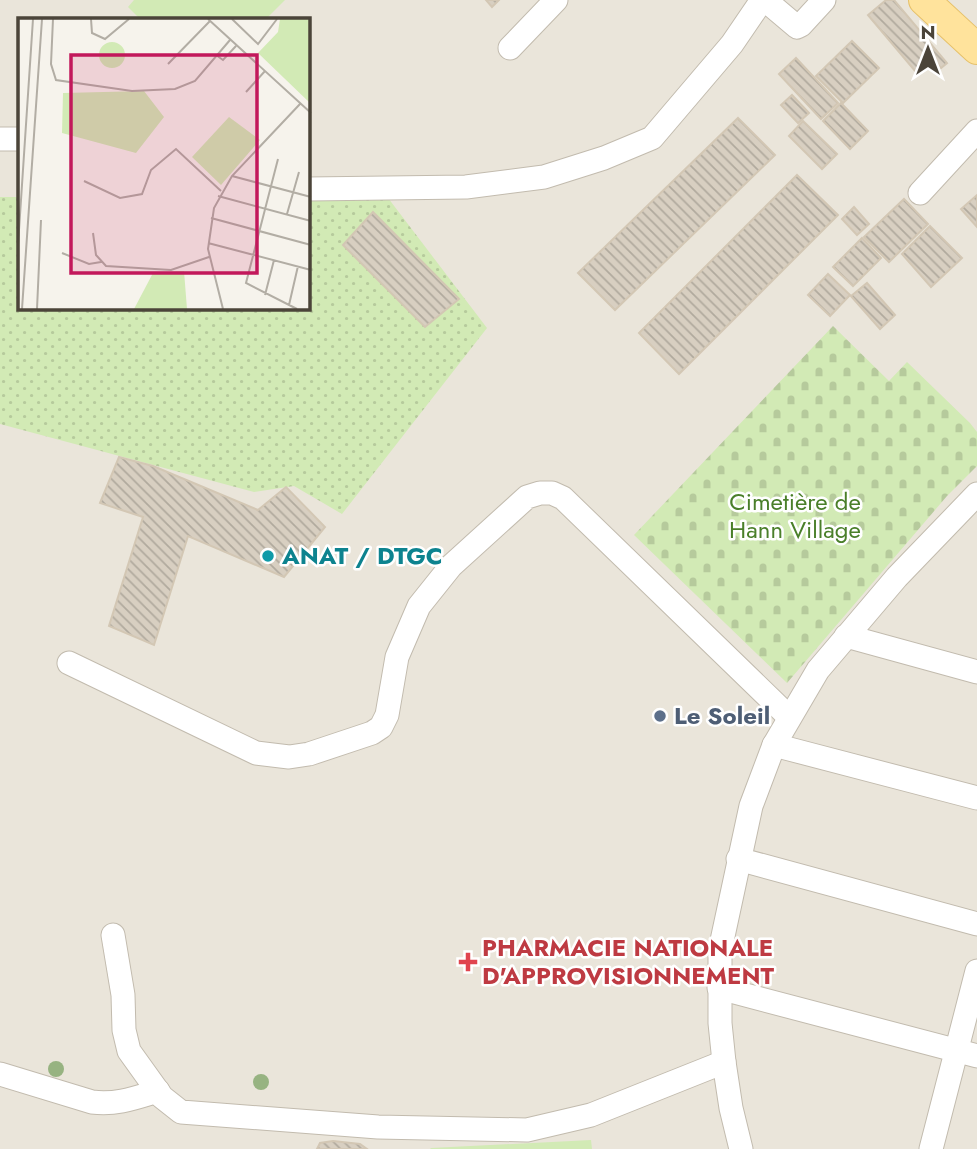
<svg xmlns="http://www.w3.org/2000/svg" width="977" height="1149" viewBox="0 0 977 1149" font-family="Jost,sans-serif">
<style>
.residential{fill:#eae5da;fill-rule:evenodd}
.grass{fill:url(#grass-dots)}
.cemetery{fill:url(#cemetery-stones)}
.garden{fill:#d2eab5}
.building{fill:url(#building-back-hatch);stroke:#d3c7b4;stroke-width:2}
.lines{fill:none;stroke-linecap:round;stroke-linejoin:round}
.minor-casing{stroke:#c2bbae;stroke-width:25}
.major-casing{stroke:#e6c16a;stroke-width:32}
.minor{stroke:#fff;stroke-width:23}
.major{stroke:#ffe39c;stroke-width:30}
.tree{fill:#97b381}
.culture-dot{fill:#0f9aa8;stroke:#fff;stroke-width:2.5}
.service-dot{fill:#5c6f8a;stroke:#fff;stroke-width:2.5}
.health-dot{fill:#e0444e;stroke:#fff;stroke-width:2.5}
.labels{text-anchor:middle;stroke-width:5;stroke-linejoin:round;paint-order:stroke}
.park-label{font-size:24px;fill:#4a7f2a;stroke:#fff}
.culture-label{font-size:24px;font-weight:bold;fill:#0d838f;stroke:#fff;text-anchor:start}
.service-label{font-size:24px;font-weight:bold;fill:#4e5e75;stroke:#fff;text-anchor:start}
.health-label{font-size:24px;font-weight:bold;fill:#be3a42;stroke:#fff;text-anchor:start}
.inset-road{fill:none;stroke:#b2ada4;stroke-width:2}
.view{fill:#c2185b;fill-opacity:0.15;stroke:#c2185b;stroke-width:3.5}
.inset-edge{fill:none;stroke:#4b4439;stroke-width:3.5}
</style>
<defs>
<pattern id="grass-dots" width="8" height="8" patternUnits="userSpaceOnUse" patternTransform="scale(1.75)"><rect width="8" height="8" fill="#d2eab5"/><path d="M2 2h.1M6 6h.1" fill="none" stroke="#b6ca9c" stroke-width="1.8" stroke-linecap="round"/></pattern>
<pattern id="cemetery-stones" width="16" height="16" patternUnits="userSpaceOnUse" patternTransform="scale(1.75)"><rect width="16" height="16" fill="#d2eab5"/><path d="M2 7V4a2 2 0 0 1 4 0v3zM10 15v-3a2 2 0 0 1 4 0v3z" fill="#b6ca9c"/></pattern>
<pattern id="building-back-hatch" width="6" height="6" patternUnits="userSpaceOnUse" patternTransform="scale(1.75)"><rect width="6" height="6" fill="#d8cfc1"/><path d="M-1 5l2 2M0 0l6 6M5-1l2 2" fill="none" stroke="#b1aa9e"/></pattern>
</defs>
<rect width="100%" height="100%" fill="#f6f3ec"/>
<path class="residential" d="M0 0H977V1149H0ZM19 19H308V308H19Z"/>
<path class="grass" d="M382 190 487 328 342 514 294 486 254 492 0 424V197H19V308H308V191Z"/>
<path class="cemetery" d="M833 326 889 381 907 362 970 423 977 432V466L947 496 787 683 634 535Z"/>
<g class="garden">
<path d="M134 0H285L266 19H140L128 7Z"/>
<path d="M591 1140 592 1149H430L431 1148Z"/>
</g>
<g class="building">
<path d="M486 0H499L492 7Z"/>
<path d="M886 0H894L947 63 941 68 933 58 916 72 868 15Z"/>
<path d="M852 41 879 68 843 103 816 76Z"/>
<path d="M796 58 838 103 821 119 779 74Z"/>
<path d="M792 95 809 113 798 123 781 105Z"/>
<path d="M841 103 868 131 850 149 823 121Z"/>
<path d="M738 118 775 155 615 310 578 273Z"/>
<path d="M803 121 837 154 822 169 789 136Z"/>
<path d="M797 175 838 215 679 374 639 333Z"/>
<path d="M977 195V227L961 209Z"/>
<path d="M904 199 928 224 889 262 864 237Z"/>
<path d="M854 207 869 224 857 235 842 219Z"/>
<path d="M373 212 459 299 425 327 343 245Z"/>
<path d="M930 226 962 258 931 287 902 254Z"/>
<path d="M862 238 881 258 853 286 833 267Z"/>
<path d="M828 274 850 295 830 316 808 295Z"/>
<path d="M867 283 895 315 880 329 851 296Z"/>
<path d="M119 457 153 466 258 510 286 487 325 527 284 577 188 536 154 645 109 626 143 517 100 503Z"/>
<path d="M333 1141 360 1144 367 1149H317L320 1143Z"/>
</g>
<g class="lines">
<g class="minor-casing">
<g id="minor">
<path d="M765 0 797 27 801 25 824 0"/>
<path d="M510 48 556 0"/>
<path d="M0 139H19"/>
<path d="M308 189 466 187 544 177 604 158 652 138 732 44 762 0"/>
<path d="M920 193 977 131"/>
<path d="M846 636 977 672"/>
<path d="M69 663 256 753 289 757 309 754 372 733 381 727 387 715 397 657 419 606 451 566 527 497 540 493H552L563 498 789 717"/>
<path d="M774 745 977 798"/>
<path d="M738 859 977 924"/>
<path d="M113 935 123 995 124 1030 129 1051 162 1097 181 1112 378 1127 527 1130 591 1115 724 1062"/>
<path d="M719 988 977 1056"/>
<path d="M0 1074 92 1102C117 1105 135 1098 158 1091"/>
<path d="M741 1149 731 1108 724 1062 720 1023V950L751 806 774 745 818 670 897 577 977 494"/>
<path d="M931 1149 977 971"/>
</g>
</g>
<g class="major-casing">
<path id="major" d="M924 0 977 49"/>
</g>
<use href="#minor" class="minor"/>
<use href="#major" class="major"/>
</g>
<g class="tree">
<circle cx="56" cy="1069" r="8"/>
<circle cx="261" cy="1082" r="8"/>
</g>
<circle class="culture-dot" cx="268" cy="556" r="7"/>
<circle class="service-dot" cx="660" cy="716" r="7"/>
<path class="health-dot" d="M464.5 951.5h7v7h7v7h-7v7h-7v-7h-7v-7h7z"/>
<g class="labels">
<g class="park-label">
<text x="795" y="510">Cimetière de<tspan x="795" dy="28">Hann Village</tspan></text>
</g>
<g class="culture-label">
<text x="282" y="564">ANAT / DTGC</text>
</g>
<g class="service-label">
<text x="674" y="724">Le Soleil</text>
</g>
<g class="health-label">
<text x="482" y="956">PHARMACIE NATIONALE<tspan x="482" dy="28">D'APPROVISIONNEMENT</tspan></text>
</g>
</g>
<g transform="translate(18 18)">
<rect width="292" height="292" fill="#f6f3ec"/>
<path d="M262 1H292V85L240 35 260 14ZM126 73 146 99 118 135 44 115 45 75Z" fill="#d2eab5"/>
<path d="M211 99 242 122 203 167 174 139Z" fill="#d2eab5"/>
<path d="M81 37a13 13 0 1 1 26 0a13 13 0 1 1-26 0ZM166 253 169 291H116L135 255Z" fill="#d2eab5"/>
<path class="inset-road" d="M35 1 33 46 38 62 114 73 157 71 177 63 212 22M73 1 74 15 87 21 111 1M190 1 293 95M214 1 240 26 259 1M198 37 205 42 218 28M150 46 192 3M228 74 247 53M260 141 228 265 279 291M214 158 293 179M66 163 102 180 124 176 133 152 158 131 203 173M200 178 293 203M269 196 281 154M193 200 293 227M75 215 78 237 88 248 153 252 191 239M190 225 293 252M0 227 15 1M44 235 71 246 83 244M247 277 256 242M271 287 280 248M4 291 24 1M19 291 23 202M205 291 190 231 196 190 214 158 282 86"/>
<path class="view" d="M53 37H239V255H53Z"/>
<rect width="292" height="292" class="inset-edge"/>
</g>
<g transform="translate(928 49)" stroke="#ffffff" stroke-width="5" paint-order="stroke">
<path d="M0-5L12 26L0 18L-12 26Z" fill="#4b4439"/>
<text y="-10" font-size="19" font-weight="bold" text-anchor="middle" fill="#4b4439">N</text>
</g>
</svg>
